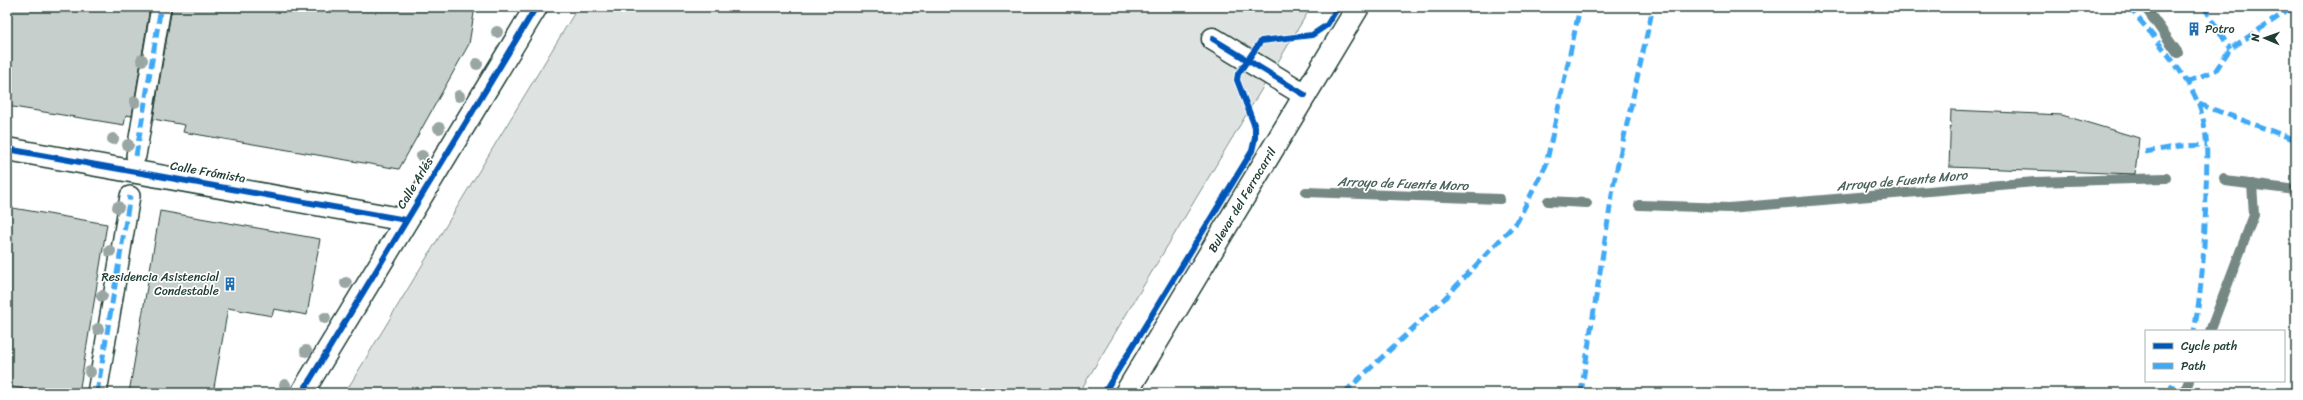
<svg xmlns="http://www.w3.org/2000/svg" width="2303" height="400" viewBox="0 0 2303 400" font-family="Sriracha,sans-serif">
<style>
.green{fill:#dee3e2;stroke:#7e908b}
.lines{fill:none;stroke-linecap:round;stroke-linejoin:round}
.stream{stroke:#758883;stroke-width:10}
.building{fill:#c7cfcc;stroke:#1f3d34}
.pedestrian-casing{stroke:#1f3d34;stroke-width:22}
.minor-casing{stroke:#1f3d34;stroke-width:25}
.secondary-casing{stroke:#1f3d34;stroke-width:25}
.pedestrian{stroke:#fff;stroke-width:19}
.minor{stroke:#fff;stroke-width:22}
.secondary{stroke:#fff;stroke-width:22}
.quiet{stroke:#3fa9f5;stroke-width:5;stroke-dasharray:10 5;stroke-linecap:butt}
.cycleway-casing{stroke:#fff;stroke-width:8}
.cycleway{stroke:#0057b8;stroke-width:6}
.tree{fill:#99a6a3}
.labels{text-anchor:middle;stroke-width:3.5;stroke-linejoin:round;paint-order:stroke}
.poi-label{font-size:12px;fill:#1f3d34;stroke:#fff;text-anchor:start}
.street-label{font-size:12px;fill:#1f3d34;stroke:#fff}
.water-label{font-size:13px;font-style:italic;fill:#4a625b;stroke:#fff}
</style>
<rect width="100%" height="100%" fill="#fff"/>
<filter id="ink" filterUnits="userSpaceOnUse"><feTurbulence type="fractalNoise" baseFrequency=".025" numOctaves="2"/><feDisplacementMap in="SourceGraphic" scale="8" xChannelSelector="R" yChannelSelector="G"/><feConvolveMatrix kernelMatrix="1 2 1 2 8 2 1 2 1" color-interpolation-filters="sRGB"/></filter>
<g filter="url(#ink)">
<path class="green" d="M578 7H1311L1079 393H345Z"/>
<g class="lines">
<g class="stream">
<path d="M2145 7 2178 53"/>
<path d="M2224 178 2225 181 2296 190"/>
<path d="M1306 192 1500 199"/>
<path d="M1548 201 1587 203"/>
<path d="M1639 205 1729 208 2035 182 2166 178"/>
<path d="M2210 331 2254 215 2252 184"/>
<path d="M2184 393 2189 381"/>
</g>
</g>
<g class="building">
<path d="M7 7H150L132 116 126 115 124 125 7 106Z"/>
<path d="M172 7H475L469 44 399 169 183 132 185 125 153 119Z"/>
<path d="M1951 110 2062 115 2139 138 2135 174 1949 167Z"/>
<path d="M7 207 107 224 79 393H47L7 386Z"/>
<path d="M160 211 320 239 307 315 274 309 272 316 228 308 213 393H129Z"/>
</g>
<g class="lines">
<g class="pedestrian-casing">
<g id="pedestrian">
<path d="M136 156 161 7"/>
<path d="M97 393 130 196"/>
</g>
</g>
<g class="minor-casing">
<g id="minor">
<path d="M1213 39 1305 95"/>
<path d="M7 149 406 220"/>
<path d="M302 393 536 7"/>
</g>
</g>
<g class="secondary-casing">
<path id="secondary" d="M1126 393 1358 7"/>
</g>
<use href="#pedestrian" class="pedestrian"/>
<use href="#minor" class="minor"/>
<use href="#secondary" class="secondary"/>
<g class="quiet">
<path d="M2129 7C2151 34 2185 71 2198 103 2209 129 2207 161 2206 190 2205 237 2203 284 2194 331"/>
<path d="M2204 7 2230 49"/>
<path d="M2187 82 2216 70 2230 49 2293 7"/>
<path d="M2199 104 2296 140"/>
<path d="M2145 152 2180 146 2207 145"/>
<path d="M136 156 161 7"/>
<path d="M97 393 130 196"/>
<path d="M1344 393 1443 300 1517 222 1546 165 1580 7"/>
<path d="M1581 393 1614 182 1653 7"/>
<path d="M2169 393 2174 381"/>
</g>
<g class="cycleway-casing">
<g id="cycleway">
<path d="M1213 39 1305 95"/>
<path d="M7 149 406 220"/>
<path d="M302 393 536 7"/>
<path d="M1104 393 1252 151 1255 138V127L1237 80 1238 74 1261 41 1312 35 1327 25 1338 7"/>
</g>
</g>
<use href="#cycleway" class="cycleway"/>
</g>
<g class="tree">
<circle cx="497" cy="32" r="6"/>
<circle cx="142" cy="60" r="6"/>
<circle cx="477" cy="64" r="6"/>
<circle cx="459" cy="96" r="6"/>
<circle cx="135" cy="102" r="6"/>
<circle cx="439" cy="128" r="6"/>
<circle cx="113" cy="139" r="6"/>
<circle cx="128" cy="145" r="6"/>
<circle cx="422" cy="156" r="6"/>
<circle cx="118" cy="207" r="6"/>
<circle cx="110" cy="251" r="6"/>
<circle cx="346" cy="283" r="6"/>
<circle cx="102" cy="296" r="6"/>
<circle cx="325" cy="318" r="6"/>
<circle cx="98" cy="329" r="6"/>
<circle cx="306" cy="351" r="6"/>
<circle cx="90" cy="372" r="6"/>
<circle cx="285" cy="385" r="6"/>
</g>
</g>
<defs>
<g id="building-bare" transform="scale(1.08)"><path d="M-4-6H4V6H1V3H-1V6H-4ZM-2.5-4.3h1.7v1.8h-1.7ZM.8-4.3h1.7v1.8H.8ZM-2.5-1h1.7V.8h-1.7ZM.8-1h1.7V.8H.8Z" fill="#1f6fb2" stroke="#fff" stroke-width="2.5" paint-order="stroke"/></g>
</defs>
<g fill-rule="evenodd">
<use href="#building-bare" x="2194" y="29"/>
<use href="#building-bare" x="230" y="284"/>
</g>
<g class="labels">
<g class="poi-label">
<text x="2205" y="33">Potro</text>
<text x="219" y="281" text-anchor="end">Residencia Asistencial<tspan x="219" dy="14">Condestable</tspan></text>
</g>
<g class="street-label">
<text transform="translate(208 172) rotate(10)" y="4">Calle Frómista</text>
<text transform="translate(415 183) rotate(-59)" y="4">Calle Arlés</text>
<text transform="translate(1242 200) rotate(-59)" y="4">Bulevar del Ferrocarril</text>
</g>
<g class="water-label">
<text transform="translate(1902 180) rotate(-5)" y="5">Arroyo de Fuente Moro</text>
<text transform="translate(1403 183) rotate(2)" y="5">Arroyo de Fuente Moro</text>
</g>
</g>
<rect width="2303" height="400" fill="none" stroke="#fff" stroke-width="24"/>
<rect x="12" y="12" width="2279" height="376" fill="none" stroke="#1f3d34" stroke-width="1.5" filter="url(#ink)"/>
<rect x="2145" y="330" width="140" height="52" fill="#ffffff" stroke="#a5b1ae"/>
<rect x="2153" y="343" width="20" height="6" fill="#0057b8" stroke="#a5b1ae"/>
<text x="2181" y="350" font-size="12" fill="#1f3d34">Cycle path</text>
<rect x="2153" y="363" width="20" height="6" fill="#3fa9f5" stroke="#a5b1ae"/>
<text x="2181" y="370" font-size="12" fill="#1f3d34">Path</text>
<g transform="translate(2265 38) rotate(272)" stroke="#ffffff" stroke-width="3" paint-order="stroke">
<path d="M0-3L7 15L0 10L-7 15Z" fill="#1f3d34"/>
<text y="-6" font-size="11" font-weight="bold" text-anchor="middle" fill="#1f3d34">N</text>
</g>
</svg>
